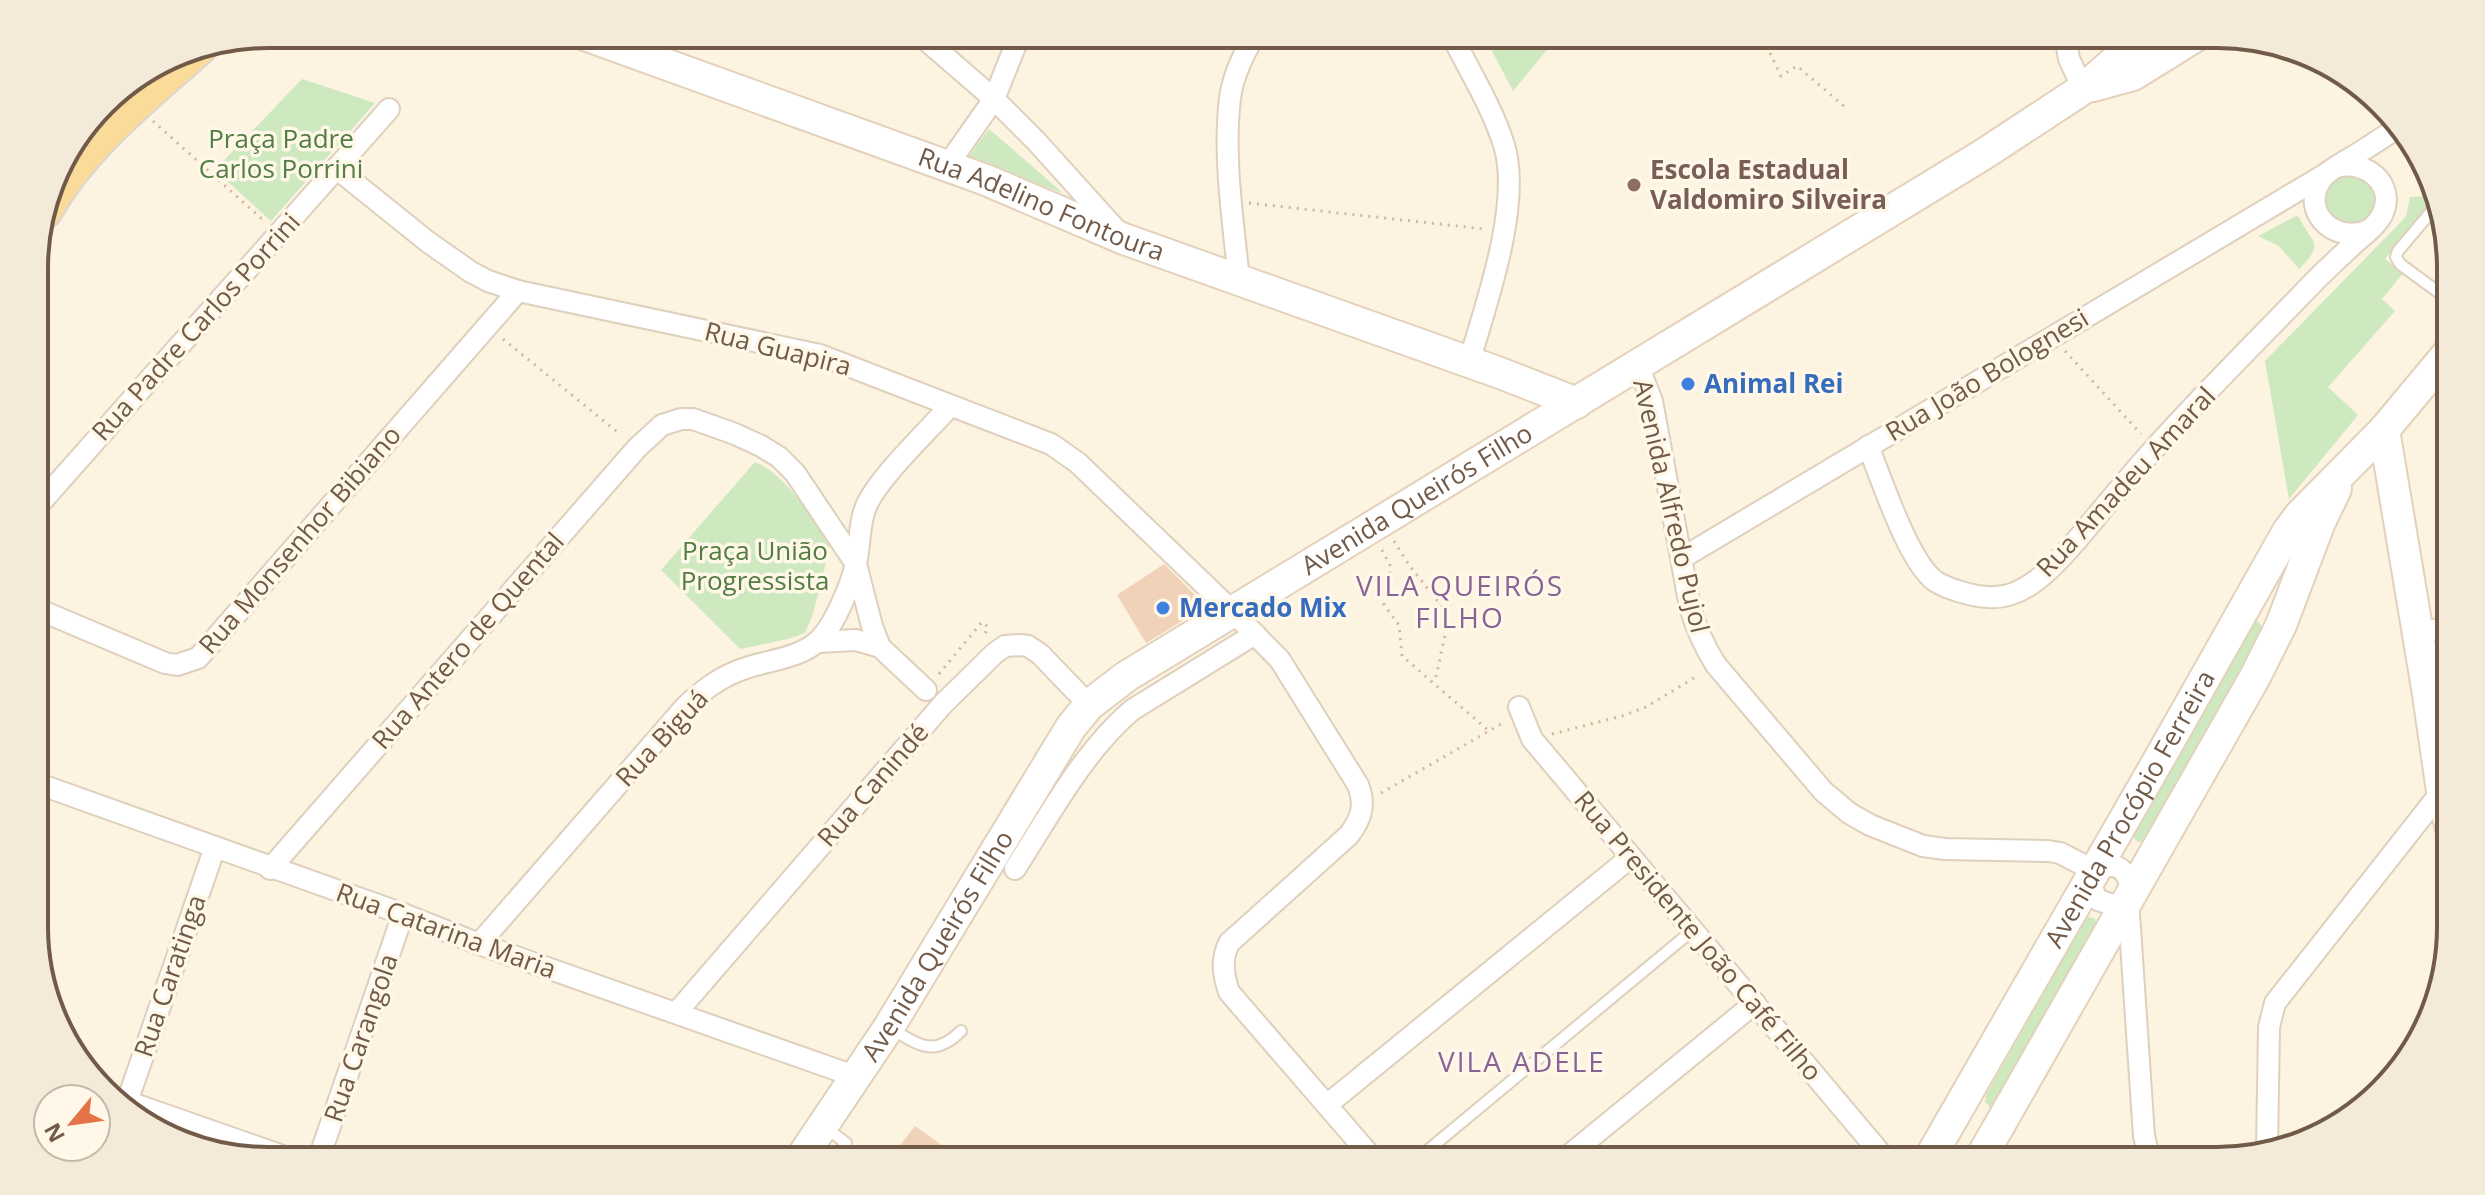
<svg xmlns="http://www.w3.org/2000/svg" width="2485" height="1195" viewBox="0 0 2485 1195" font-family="'Open Sans',sans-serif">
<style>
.green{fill:#cee8c0}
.building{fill:#f0d2b9}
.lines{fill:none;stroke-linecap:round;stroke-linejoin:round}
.lane-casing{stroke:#dfcfbd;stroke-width:14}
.street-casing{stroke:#dfcfbd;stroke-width:24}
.secondary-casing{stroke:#e4d1bb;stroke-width:34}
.primary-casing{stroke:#ddd7d3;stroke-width:36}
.path{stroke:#d5b69d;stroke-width:3;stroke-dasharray:2 6;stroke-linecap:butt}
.lane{stroke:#fff;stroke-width:10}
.street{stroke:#fff;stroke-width:20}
.secondary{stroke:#fff;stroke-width:30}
.primary{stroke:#fadb9a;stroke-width:32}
.education-dot{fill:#8d6e63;stroke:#fff7e7;stroke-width:3}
.shop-dot{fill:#3f7fe0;stroke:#fff7e7;stroke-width:3}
.labels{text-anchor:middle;stroke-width:7;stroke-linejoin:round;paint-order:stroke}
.park-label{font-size:26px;fill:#527d43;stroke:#fff7e7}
.education-label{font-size:26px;font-weight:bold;fill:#785e54;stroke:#fff7e7;text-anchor:start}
.street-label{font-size:26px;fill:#725a49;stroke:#fff7e7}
.shop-label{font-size:26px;font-weight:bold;fill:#366cbe;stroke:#fff7e7;text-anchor:start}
.neighbourhood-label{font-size:28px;letter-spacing:2px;fill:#886496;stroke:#fff7e7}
.rim{fill:none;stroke:#725a49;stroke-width:4}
</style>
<rect width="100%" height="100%" fill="#fcf3e1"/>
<g class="green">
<path d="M1483 34H1560L1513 91Z"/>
<path d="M302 79 375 103 271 221 215 170Z"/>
<path d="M989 129 1063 193 967 159Z"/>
<circle cx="2350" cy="200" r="26"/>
<path d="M2432 196 2434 201 2385 259 2403 273 2382 299 2395 311 2328 387 2358 415 2289 499 2265 361 2397 226 2406 216 2410 197Z"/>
<path d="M2296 216 2299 217C2313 246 2325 242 2299 269L2279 246 2258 236Z"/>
<path d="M755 462C789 477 809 516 830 545L813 614 805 633 788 639 740 649 661 570Z"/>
<path d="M2258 621 2263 629 2258 643 2146 841 2139 842 2135 840 2133 833 2253 623Z"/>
<path d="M2087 917 2094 918 2098 924 1995 1106 1990 1107 1985 1102 1986 1095Z"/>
</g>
<g class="building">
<path d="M1164 564 1202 602V609L1146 643 1117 595Z"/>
<path d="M915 1126 964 1161H915L898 1148Z"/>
</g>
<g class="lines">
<g class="lane-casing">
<g id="lane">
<path d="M2436 206 2398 251 2396 257 2400 264 2449 300"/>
<path d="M890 1028C919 1045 934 1058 961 1031"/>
<path d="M825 1127 846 1143 833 1161"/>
<path d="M1415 1161 1693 930"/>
</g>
</g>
<g class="street-casing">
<g id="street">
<path d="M919 34 994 99 1036 141 1119 233"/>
<path d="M1451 34C1469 70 1492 107 1504 145 1522 203 1486 305 1469 362"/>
<path d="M1751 34 1757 36"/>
<path d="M2065 34 2069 59 2083 89"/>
<path d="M947 166 994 99 1020 34"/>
<path d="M336 168 428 242 471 272 488 281 518 291 820 355 1051 444 1078 463 1232 611 1280 660 1358 785C1366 805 1361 819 1349 835L1229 943C1221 960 1223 974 1229 992L1375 1161"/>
<path d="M2369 230C2333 246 2297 208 2324 176 2330 169 2341 164 2349 159 2367 148 2385 136 2402 125"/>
<path d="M1239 280C1233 220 1223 158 1230 98 1233 75 1244 54 1255 34"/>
<path d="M1638 366 1652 401 1690 607C1696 628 1704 646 1716 665L1823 791 1849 813 1870 825 1923 846 1945 849 2048 851 2060 853 2095 871"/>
<path d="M1868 446C1882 480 1908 561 1935 581 1947 589 1972 596 1987 597 2024 601 2054 566 2076 541 2102 510 2127 479 2154 449 2204 393 2257 341 2309 287 2324 271 2341 256 2357 241 2366 233 2377 225 2382 215 2397 184 2365 159 2336 167"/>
<path d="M35 509 389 109"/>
<path d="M1682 558 2329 172"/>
<path d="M35 608 165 663 177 665 198 658 518 291"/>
<path d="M2417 632 2450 628"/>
<path d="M818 642 856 640 880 647 926 690"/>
<path d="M2427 688 2450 654"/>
<path d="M1519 707 1532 739 1887 1161"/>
<path d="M36 783 403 914 479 944 857 1077"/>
<path d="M270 869 637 448 662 425 681 419H693L735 434 761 446 779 457 795 473 856 564 872 626 880 647"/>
<path d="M1015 869C1050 815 1082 753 1132 710L1255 634"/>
<path d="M2128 899 2113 905 2098 900 2091 887 2095 871C2117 856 2136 876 2128 899L2144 1136 2150 1161"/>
<path d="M479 944 685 707C703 690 721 676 746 668 769 660 801 658 819 640 834 626 852 583 856 563 861 543 858 524 867 504 882 474 927 432 950 406"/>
<path d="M677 1012 943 704 995 653 1005 646 1020 645 1028 646 1040 654 1089 705"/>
<path d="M117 1098 297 1161"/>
<path d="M1328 1104 1631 857"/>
<path d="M126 1105 215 847"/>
<path d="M2267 1149 2269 1027 2275 1003 2442 791"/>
<path d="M318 1161 403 914"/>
<path d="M1562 1161 1755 1003"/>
</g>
</g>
<g class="secondary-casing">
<g id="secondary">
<path id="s1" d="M582 34 986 180 1124 239 1500 373 1577 403"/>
<path d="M2093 86 2133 75 2199 34"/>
<path d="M2384 430 2427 688 2442 791 2451 829"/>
<path id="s2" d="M799 1161 889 1027 1071 727 1089 705 1127 676 1984 154 2083 89 2131 47 2153 34"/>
<path id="s3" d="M1928 1161 2162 754 2288 531 2300 515 2384 430 2449 352"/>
<path d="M1979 1161 2255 677 2281 625 2320 522 2336 489"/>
</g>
</g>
<g class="primary-casing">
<path id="primary" d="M45 212C83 145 144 98 201 47"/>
</g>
<g class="path">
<path d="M1770 53 1781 76 1797 66 1845 107"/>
<path d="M153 121 263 220"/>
<path d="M1249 203 1484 229"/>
<path d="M503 339 621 435"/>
<path d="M2065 351 2141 434"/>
<path d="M1394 541 1409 565 1444 609 1447 625 1435 682"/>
<path d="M1382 550 1391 567 1384 605 1399 625 1402 656 1489 731"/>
<path d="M939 674 982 622 988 627 984 636"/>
<path d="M1552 734 1622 716 1646 707 1699 675"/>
<path d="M1381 793 1503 723"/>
</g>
<use href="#lane" class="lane"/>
<use href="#street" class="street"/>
<use href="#secondary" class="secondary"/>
<use href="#primary" class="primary"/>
</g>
<circle class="education-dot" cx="1634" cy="185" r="8"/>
<g class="shop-dot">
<circle cx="1688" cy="384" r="8"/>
<circle cx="1163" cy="608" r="8"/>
</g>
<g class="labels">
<g class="park-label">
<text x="281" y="148">Praça Padre<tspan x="281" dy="30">Carlos Porrini</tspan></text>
<text x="755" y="560">Praça União<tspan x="755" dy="30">Progressista</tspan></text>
</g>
<g class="education-label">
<text x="1650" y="179">Escola Estadual<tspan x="1650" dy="30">Valdomiro Silveira</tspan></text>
</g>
<g class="street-label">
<text dy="9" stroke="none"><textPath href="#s1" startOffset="490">Rua Adelino Fontoura</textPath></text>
<text transform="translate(196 327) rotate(-48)" y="9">Rua Padre Carlos Porrini</text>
<text transform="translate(778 349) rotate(14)" y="9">Rua Guapira</text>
<text transform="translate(1987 375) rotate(-31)" y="9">Rua João Bolognesi</text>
<text transform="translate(2126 482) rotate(-47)" y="9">Rua Amadeu Amaral</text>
<text dy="9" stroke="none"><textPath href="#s2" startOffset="928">Avenida Queirós Filho</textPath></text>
<text transform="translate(1671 506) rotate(77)" y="9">Avenida Alfredo Pujol</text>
<text transform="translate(300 540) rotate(-49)" y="9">Rua Monsenhor Bibiano</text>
<text transform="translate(468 641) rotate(-49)" y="9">Rua Antero de Quental</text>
<text transform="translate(662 738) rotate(-47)" y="9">Rua Biguá</text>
<text transform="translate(873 785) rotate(-49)" y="9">Rua Canindé</text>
<text dy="9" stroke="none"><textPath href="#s3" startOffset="406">Avenida Procópio Ferreira</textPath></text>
<text transform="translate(446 931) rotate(20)" y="9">Rua Catarina Maria</text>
<text transform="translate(1698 936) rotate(50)" y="9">Rua Presidente João Café Filho</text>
<text dy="9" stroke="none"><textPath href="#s2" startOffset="256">Avenida Queirós Filho</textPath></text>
<text transform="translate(170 976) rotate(-71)" y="9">Rua Caratinga</text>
<text transform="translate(361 1038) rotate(-71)" y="9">Rua Carangola</text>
</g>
<g class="shop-label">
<text x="1704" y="393">Animal Rei</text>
<text x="1179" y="617">Mercado Mix</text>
</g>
<g class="neighbourhood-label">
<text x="1460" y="596">VILA QUEIRÓS<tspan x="1460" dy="32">FILHO</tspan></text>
<text x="1522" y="1072">VILA ADELE</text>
</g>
</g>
<path d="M0 0H2485V1195H0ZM268 48H2217A220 220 0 0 1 2437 268V927A220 220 0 0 1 2217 1147H268A220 220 0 0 1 48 927V268A220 220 0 0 1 268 48Z" fill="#f4eada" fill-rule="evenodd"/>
<path class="rim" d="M268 48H2217A220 220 0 0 1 2437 268V927A220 220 0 0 1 2217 1147H268A220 220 0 0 1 48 927V268A220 220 0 0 1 268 48Z"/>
<g transform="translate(72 1123) rotate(241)"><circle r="38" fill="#fff7e7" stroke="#c7b8a8" stroke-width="2"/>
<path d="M0-6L14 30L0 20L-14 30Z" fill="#e47348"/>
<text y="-12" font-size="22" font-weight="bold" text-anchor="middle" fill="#725a49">N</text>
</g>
</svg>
